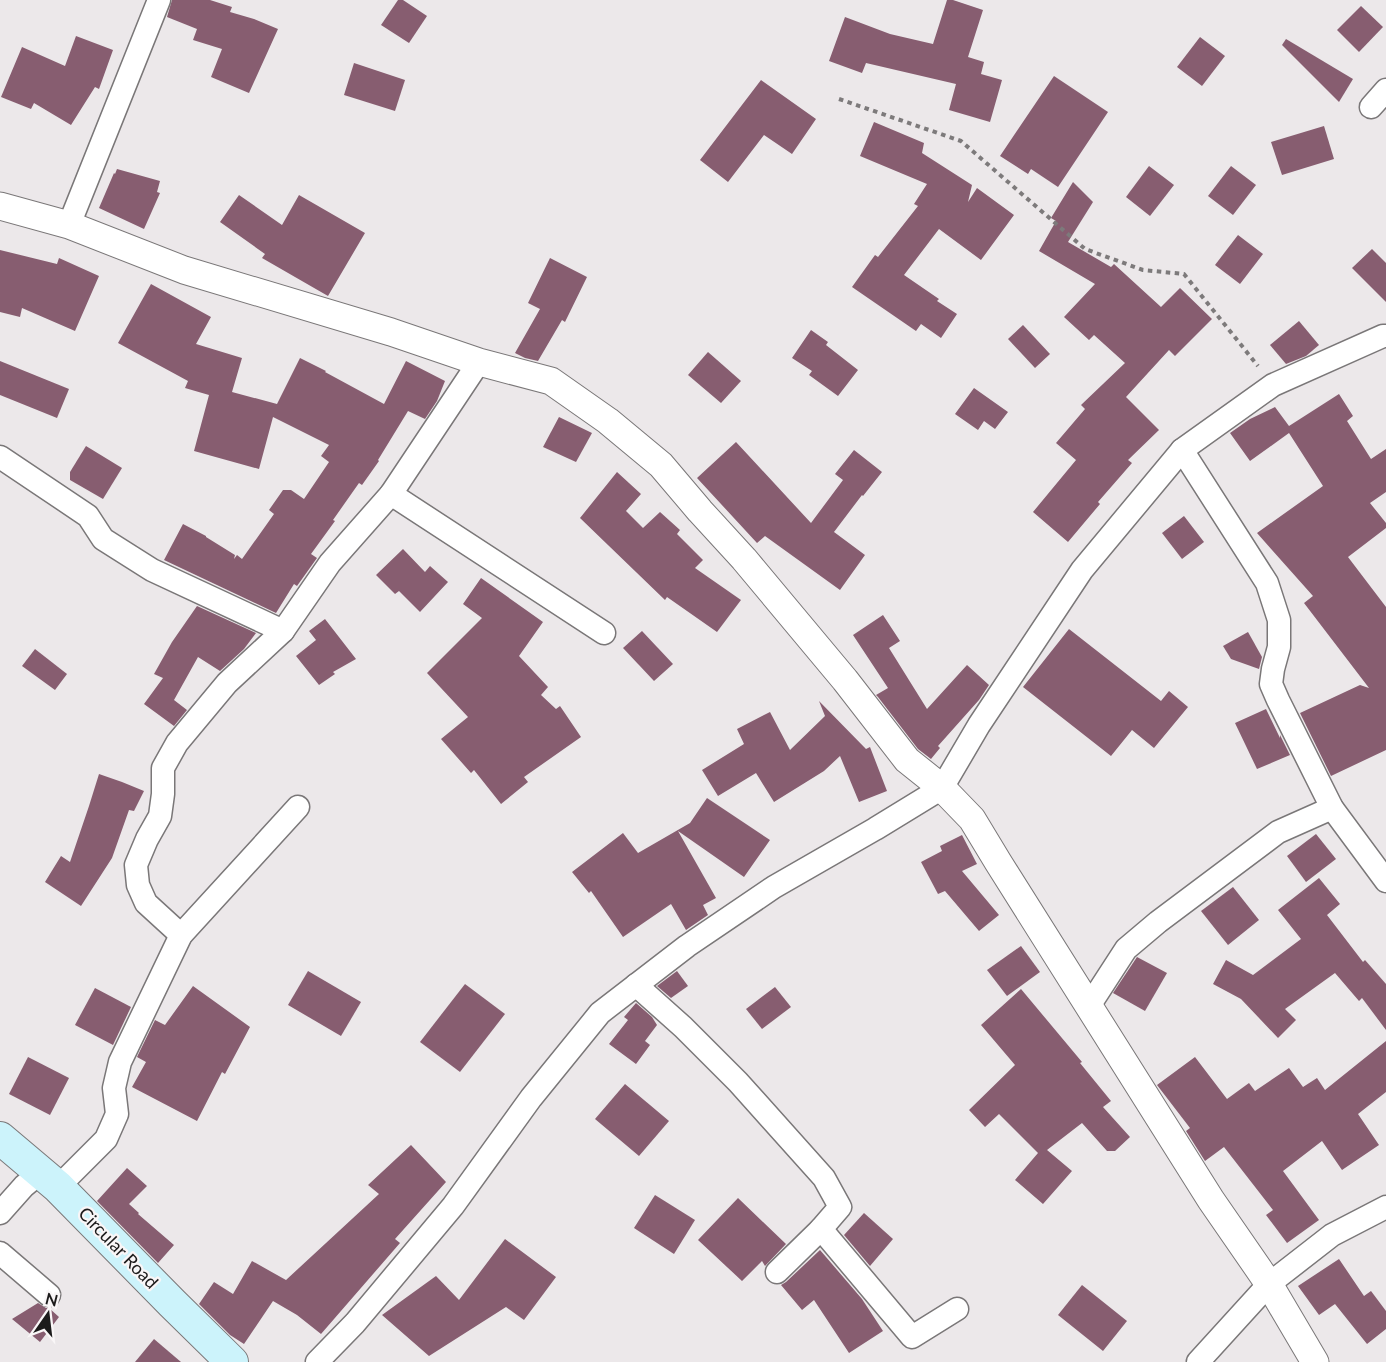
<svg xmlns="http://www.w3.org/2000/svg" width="1386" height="1362" viewBox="0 0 1386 1362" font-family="Lato,sans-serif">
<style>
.building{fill:#875d70}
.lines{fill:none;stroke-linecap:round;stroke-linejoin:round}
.minor-casing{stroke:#7a7778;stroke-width:25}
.tertiary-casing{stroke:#7a7778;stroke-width:29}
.secondary-casing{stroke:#7a7778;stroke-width:34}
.path{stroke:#7d7a7b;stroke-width:4;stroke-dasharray:4.5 4.5;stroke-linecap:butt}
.minor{stroke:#fff;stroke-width:22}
.tertiary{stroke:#fff;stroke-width:27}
.secondary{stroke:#ccf3fb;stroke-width:32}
.labels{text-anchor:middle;stroke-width:4.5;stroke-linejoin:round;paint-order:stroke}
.street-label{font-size:18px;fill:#1c1b1b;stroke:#f9f6f7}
</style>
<rect width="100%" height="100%" fill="#ece8ea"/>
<g class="building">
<path d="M172 0H210L232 7 230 12 254 19 278 29 249 93 211 77 222 49 193 40 197 29 167 17Z"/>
<path d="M398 0H403L427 16 409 43 381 25Z"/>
<path d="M947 0H953L983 10 968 57 984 62 981 74 1002 80 990 122 949 110 956 84 866 63 862 73 829 61 845 17 890 34 933 44Z"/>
<path d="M1361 6 1383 27 1359 52 1337 30Z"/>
<path d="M76 36 113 50 99 89 95 87 71 125 34 103 31 109 1 97 22 47 65 66Z"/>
<path d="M1200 37 1225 56 1202 86 1177 67Z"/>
<path d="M1286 39 1353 79 1339 102 1282 45Z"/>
<path d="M354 63 405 80 395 111 344 95Z"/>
<path d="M1054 76 1108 112 1058 187 1031 169 1028 174 1000 156Z"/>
<path d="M761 80 816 119 792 154 764 135 728 182 700 160Z"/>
<path d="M874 122 924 143 922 153 972 185 968 202 977 188 1014 215 981 260 939 229 904 275 939 299 937 301 957 314 941 338 921 324 916 331 852 287 875 255 878 257 918 206 914 204 927 184 860 156Z"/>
<path d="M1324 126 1334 159 1282 175 1271 142Z"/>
<path d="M1149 166 1174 185 1150 216 1126 197Z"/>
<path d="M1231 166 1256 185 1233 215 1208 196Z"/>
<path d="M117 169 160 181 157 192 160 193 144 229 99 208 114 173 115 174Z"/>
<path d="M1073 182 1093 202 1068 242 1111 267 1114 264 1161 307 1180 288 1212 319 1175 356 1169 350 1126 397 1159 430 1128 460 1132 463 1098 502 1100 504 1068 542 1033 512 1076 460 1056 443 1085 409 1081 405 1125 363 1094 335 1089 340 1064 317 1095 284 1039 251 1056 221 1051 218Z"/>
<path d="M239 195 282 225 299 195 365 233 328 296 262 258 265 254 220 222Z"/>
<path d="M1238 235 1263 254 1240 284 1215 265Z"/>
<path d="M1372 249 1386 263V302L1352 268Z"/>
<path d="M0 250 57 264 59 258 99 276 75 331 22 308 20 317 0 312Z"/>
<path d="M550 258 587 277 565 322 562 320 538 361 525 358 515 353 540 309 528 303Z"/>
<path d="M151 284 211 317 196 344 242 358 232 392 277 404 300 358 326 371 325 372 384 404 406 361 445 381 437 401 425 419 408 411 378 460 379 461 362 485 359 483 333 520 335 521 311 554 317 558 297 586 294 584 276 613 164 560 183 524 206 536V537L235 555 234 559 237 555 242 559 274 514 269 510 283 490H291L304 499 329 462 321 456 329 445 273 417 259 469 194 451 209 395 185 388 188 381 118 343Z"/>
<path d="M1299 321 1319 345 1306 356 1286 364 1270 345Z"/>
<path d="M1023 325 1050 354 1035 368 1008 339Z"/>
<path d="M811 330 828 342 826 345 858 370 838 396 809 375 812 371 792 358Z"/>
<path d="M708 352 741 381 721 403 688 375Z"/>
<path d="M0 361 69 389 57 418 0 395Z"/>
<path d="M974 388 1008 412 995 429 984 421 978 430 955 414Z"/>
<path d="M1339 394 1353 416 1347 421 1371 459 1386 449V492L1370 503 1386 523V528L1348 557 1386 607V750L1331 776 1300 713 1360 685 1369 688 1304 603 1313 596 1257 533 1323 486 1289 433 1250 461 1230 433 1250 419 1275 407 1289 426Z"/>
<path d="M559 417 592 433 576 462 543 447Z"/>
<path d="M736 442 811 523 843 480 835 474 854 450 882 472 863 496 862 495 834 532 865 555 840 590 765 536 757 543 697 478Z"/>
<path d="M86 446 122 468 103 499 70 480V472Z"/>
<path d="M617 472 641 494 626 511 643 528 660 512 680 530 677 534 703 560 695 568 741 600 717 632 667 597 665 600 580 518Z"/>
<path d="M1184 516 1204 542 1182 559 1162 533Z"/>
<path d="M403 549 425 572 430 566 448 582 420 612 399 591 395 594 376 575Z"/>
<path d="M481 578 543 622 519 656 548 687 541 695 556 709 560 706 581 737 524 777 528 782 501 804 474 770 471 773 441 739 468 717 427 673 482 618 463 604Z"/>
<path d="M197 606 256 633 244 649 220 671 198 657 174 700 187 710 174 726 144 704 163 678 154 674 172 642Z"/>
<path d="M883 615 900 641 889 648 927 709 967 665 989 685 979 700 938 746 940 748 931 759 918 749 878 697 876 695 888 688 853 635Z"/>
<path d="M325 619 356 659 333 672 335 674 319 685 296 656 316 640 309 631Z"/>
<path d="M1069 629 1161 701 1169 691 1188 707 1154 748 1132 730 1111 756 1023 687Z"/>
<path d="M642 631 673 664 654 681 623 648Z"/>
<path d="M1248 632 1262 657 1259 669 1231 659 1223 646Z"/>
<path d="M35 649 67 674 55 690 22 666Z"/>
<path d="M819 701 866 749 870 747 887 791 859 802 840 756 824 771 774 802 756 773 718 796 702 770 744 744 737 729 770 712 790 750 825 716Z"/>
<path d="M1266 709 1280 738V735L1290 755 1257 769 1235 723Z"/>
<path d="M99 774 122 782 144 791 134 811 129 810 112 858 81 906 45 882 61 856 70 862 89 806Z"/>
<path d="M707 798 770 840 744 877 678 831 716 898 703 905 708 915 686 930 671 904 623 937 591 891 589 893 572 872 623 833 638 853 690 823Z"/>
<path d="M1316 834 1336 859 1306 882 1287 856Z"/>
<path d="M962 835 977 864 962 871 999 915 979 931 945 891 938 894 921 862 942 851 940 846Z"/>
<path d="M1319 878 1340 904 1327 915 1363 962 1365 960 1386 984V1030L1362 998 1359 1001 1335 973 1285 1009 1296 1020 1278 1038 1241 999 1213 984 1226 960 1253 975 1301 939 1278 910Z"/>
<path d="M1233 887 1259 920 1228 945 1201 911Z"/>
<path d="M1021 946 1040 972 1007 996 987 970Z"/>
<path d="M1137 957 1167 973 1145 1011 1113 993Z"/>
<path d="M308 971 361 1002 341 1036 288 1005Z"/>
<path d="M677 971 688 986 671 998 657 986Z"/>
<path d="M465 984 505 1014 460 1072 420 1042Z"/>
<path d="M193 986 250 1027 225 1074 222 1072 197 1121 132 1087 146 1062 137 1057 155 1020 165 1025Z"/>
<path d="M775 987 791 1007 762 1029 746 1009Z"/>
<path d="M95 988 131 1007 113 1045 75 1025Z"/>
<path d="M1021 989 1082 1062 1080 1063 1111 1101 1103 1107 1130 1137 1115 1151H1107L1082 1123 1047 1150 1072 1171 1043 1204 1015 1180 1038 1153 999 1114 985 1127 969 1110 1015 1065 981 1025Z"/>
<path d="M636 1003 652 1017 657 1025 645 1041 650 1045 636 1064 609 1044 628 1020 624 1017Z"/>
<path d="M1386 1041V1092L1358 1114 1379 1145 1342 1170 1322 1141 1283 1171 1319 1220 1287 1243 1266 1215 1273 1210 1224 1147 1205 1161 1186 1131 1190 1128 1157 1085 1195 1057 1227 1099 1249 1083 1255 1091 1289 1068 1303 1087 1317 1078 1325 1090Z"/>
<path d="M28 1057 69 1078 50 1115 9 1094Z"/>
<path d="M625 1084 669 1121 639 1156 595 1119Z"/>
<path d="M411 1145 446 1182 395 1239 400 1243 321 1334 297 1315 273 1301 244 1344 230 1335 199 1304 214 1282 233 1294 252 1261 286 1280 379 1194 368 1185Z"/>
<path d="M127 1168 147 1186 129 1204 139 1213 138 1214 174 1245 158 1263 97 1201Z"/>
<path d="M655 1195 695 1220 674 1254 634 1228Z"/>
<path d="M738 1198 786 1244 765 1266 762 1261 742 1281 698 1240Z"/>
<path d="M864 1213 893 1239 870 1266 844 1235Z"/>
<path d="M505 1239 556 1277 524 1320 506 1307 429 1356 382 1315 436 1276 459 1300Z"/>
<path d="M820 1250 862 1299 883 1331 849 1353 814 1300 802 1310 781 1285 786 1282Z"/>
<path d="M1339 1259 1364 1296 1371 1291 1386 1311V1329L1367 1344 1335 1304 1319 1315 1298 1286Z"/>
<path d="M1082 1285 1127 1321 1103 1351 1058 1315Z"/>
<path d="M38 1303 46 1308H49L59 1317 40 1342 12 1319Z"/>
<path d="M154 1339 181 1362H135Z"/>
</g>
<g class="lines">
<g class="minor-casing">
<g id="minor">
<path d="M1371 107 1386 90"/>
<path d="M69 225 159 0"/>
<path d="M1182 450 1267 583 1279 620V647L1273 669 1271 684 1278 700 1332 808 1386 881"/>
<path d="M0 457 88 516 103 539 152 570 283 631"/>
<path d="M391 494 604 633"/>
<path d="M181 935 146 903 138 885 136 865 147 839 160 816 163 794V768L177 743 227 683 283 631 330 563 391 494 479 362"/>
<path d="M636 985 683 1027 738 1082 824 1178 840 1207 821 1229 777 1272"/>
<path d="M1089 1006 1126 949 1158 922 1278 832 1332 808"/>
<path d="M58 1187 106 1139 117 1114 114 1088 120 1062 181 935 298 807"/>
<path d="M0 1213 24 1186 41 1172"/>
<path d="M821 1229 912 1337 957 1309"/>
<path d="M0 1253 49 1295"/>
<path d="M317 1362 355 1323 453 1206 531 1098 600 1013 687 946 774 887 875 829 942 788 979 725 1082 570 1182 450 1273 385 1383 336H1386"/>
<path d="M1198 1362 1269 1284 1332 1235 1386 1207"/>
</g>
</g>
<g class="tertiary-casing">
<path id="tertiary" d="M0 206 69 225 184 270 391 332 479 362 551 381 608 421 661 465 700 511 744 559 845 680 907 760 942 788 972 819 998 862 1211 1200 1269 1284 1315 1362"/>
</g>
<g class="secondary-casing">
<path id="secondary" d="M0 1138 58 1187 172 1303 232 1362"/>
</g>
<path class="path" d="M839 99 961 141 1085 249 1143 270 1184 274 1258 366"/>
<use href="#minor" class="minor"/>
<use href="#tertiary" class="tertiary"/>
<use href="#secondary" class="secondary"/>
</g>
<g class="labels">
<g class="street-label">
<text transform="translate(118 1248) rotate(46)" y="6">Circular Road</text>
</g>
</g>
<g transform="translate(48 1314) rotate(14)" stroke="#f9f6f7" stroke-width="4.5" paint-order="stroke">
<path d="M0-4.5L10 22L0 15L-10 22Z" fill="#1c1b1b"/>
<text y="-9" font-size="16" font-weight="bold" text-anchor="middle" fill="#1c1b1b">N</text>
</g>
</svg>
